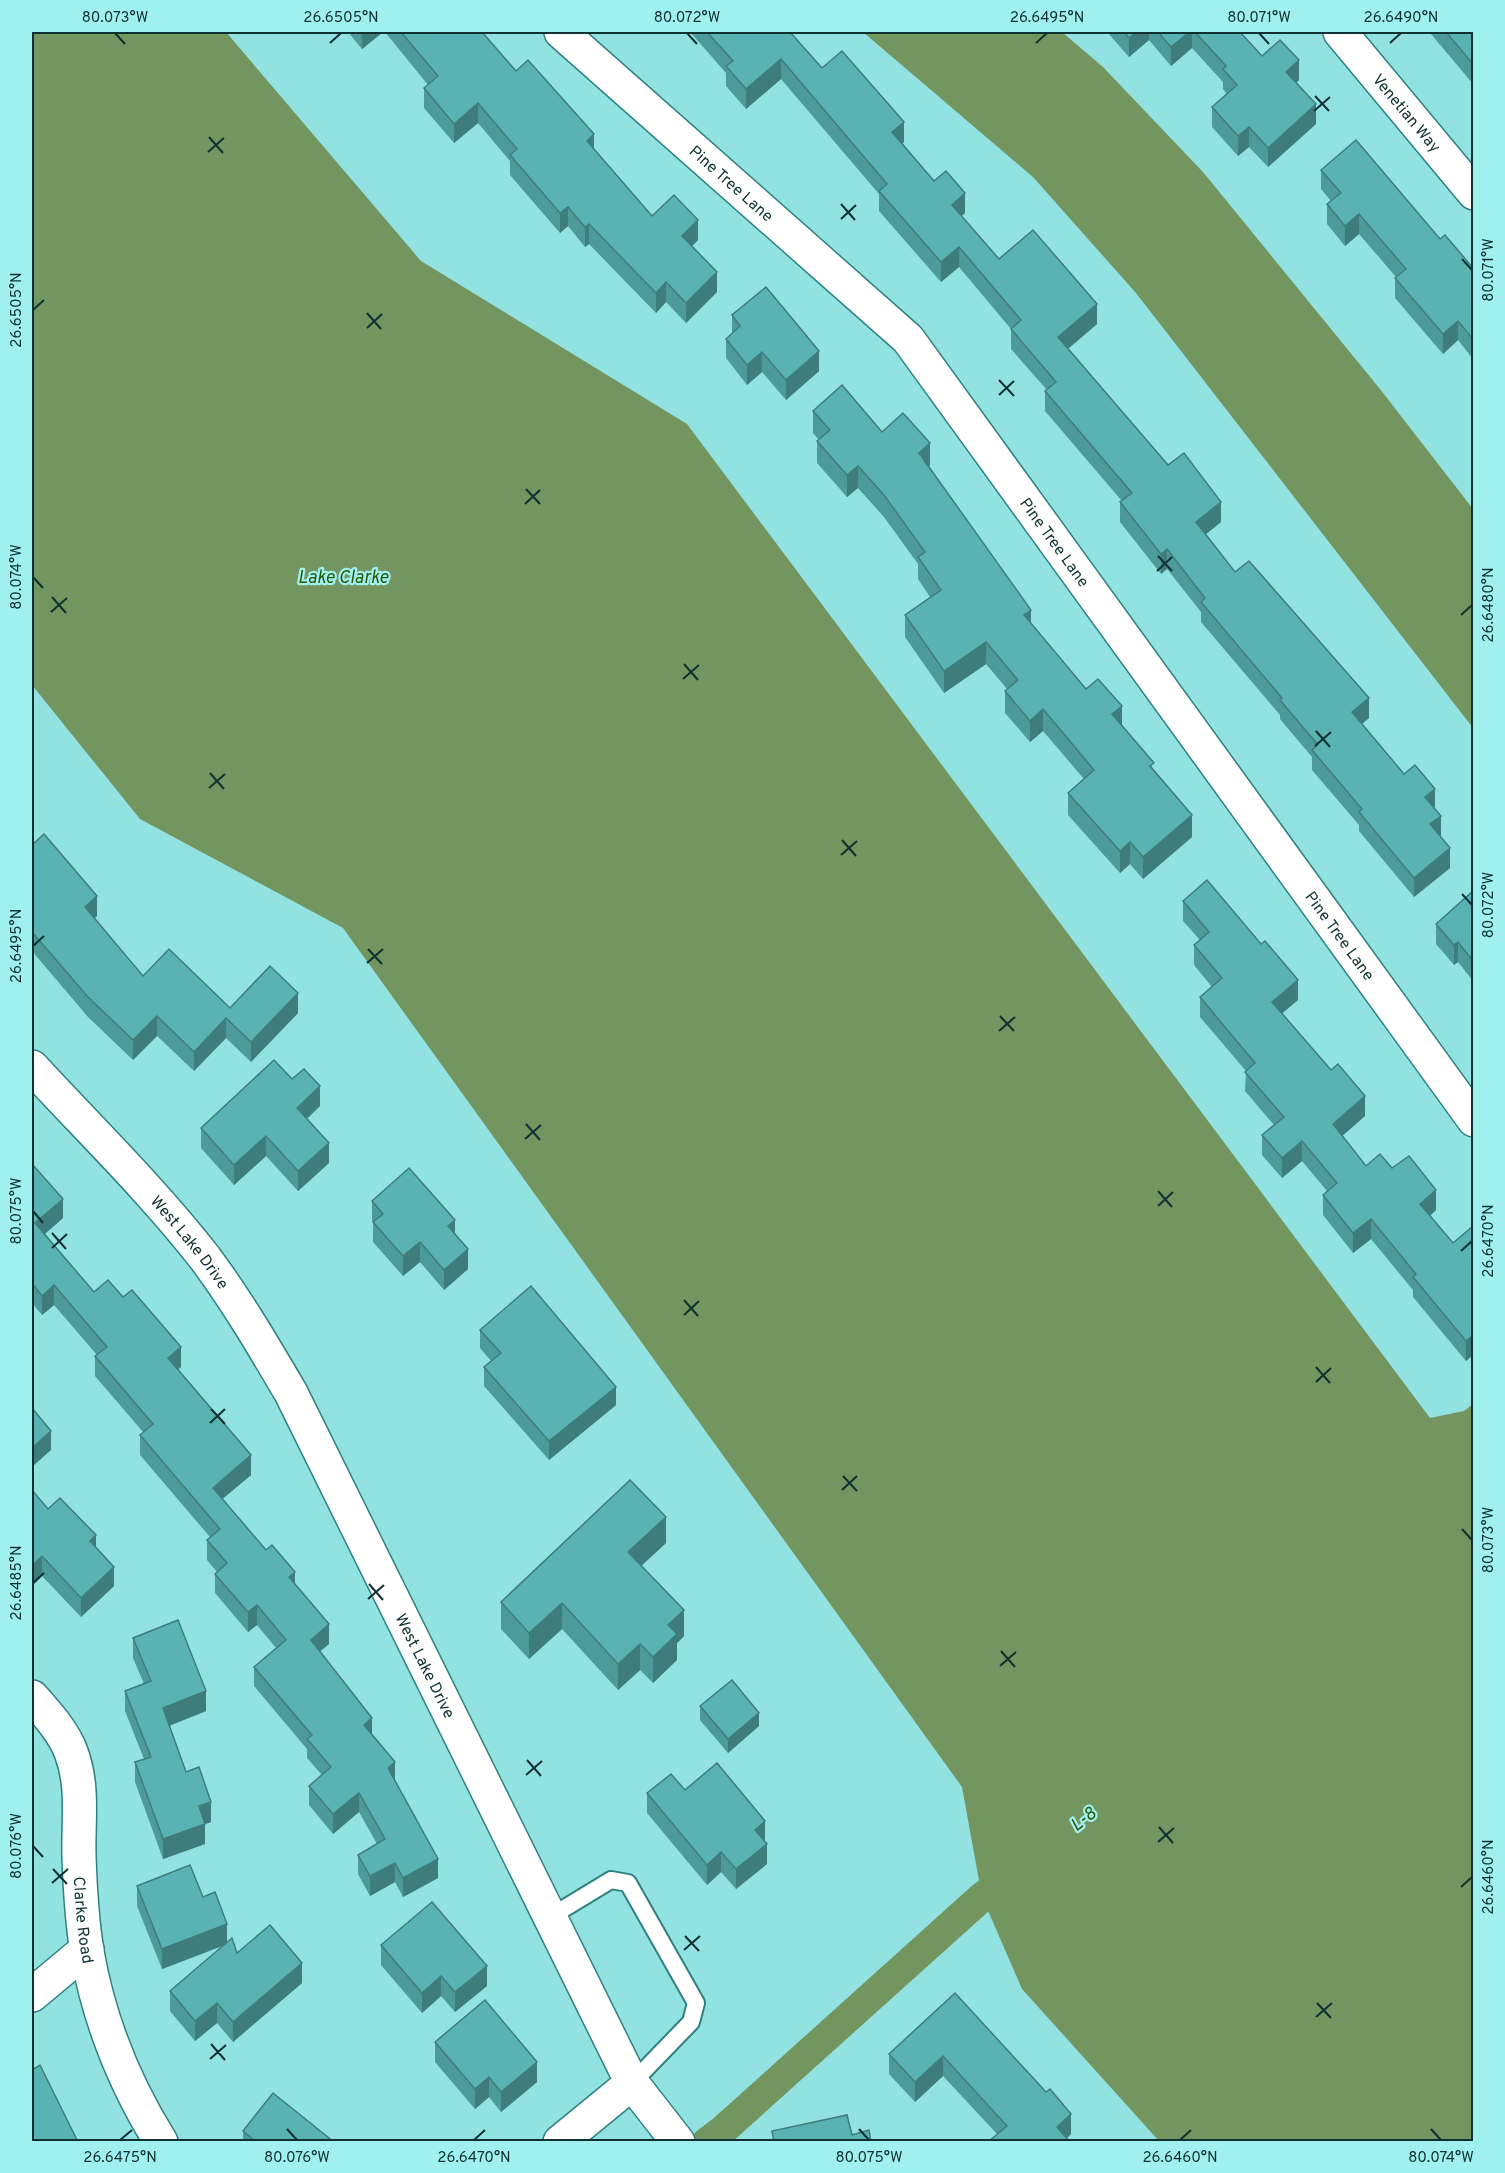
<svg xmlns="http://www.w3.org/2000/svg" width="1505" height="2173" viewBox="0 0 1505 2173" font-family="Overpass,sans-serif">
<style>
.water{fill:#739660}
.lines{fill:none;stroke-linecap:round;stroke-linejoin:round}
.canal{stroke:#739660;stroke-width:30}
.service-casing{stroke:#2f8181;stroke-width:20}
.minor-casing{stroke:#2f8181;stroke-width:36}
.service{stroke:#fff;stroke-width:16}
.minor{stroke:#fff;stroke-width:33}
.wall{fill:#4d9a9a}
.shaded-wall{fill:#3f7d7d}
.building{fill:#5ab3b3;stroke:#3f7d7d;stroke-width:1.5}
.ticks{fill:none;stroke:#0f3131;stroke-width:2}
.labels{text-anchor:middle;stroke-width:4.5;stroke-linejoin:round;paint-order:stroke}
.street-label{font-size:16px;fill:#0f3131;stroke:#a0f0ef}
.water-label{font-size:18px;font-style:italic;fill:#2b5605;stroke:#a0f0ef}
.neatline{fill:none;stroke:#0f3131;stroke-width:2}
.ticks-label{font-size:15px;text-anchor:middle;fill:#0f3131}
</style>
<rect width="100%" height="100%" fill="#93e2e2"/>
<g class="water">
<path d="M32 32H226L421 261 687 424 1430 1418 1464 1411 1473 1404V2141H1159L1022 1989 982 1897 962 1787 343 928 140 819 32 685Z"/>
<path d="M863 32H1062L1103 67 1203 172 1380 389 1473 509V728L1136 293 1033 177Z"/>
</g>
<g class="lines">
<path class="canal" d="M707 2142 723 2130 982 1897 1013 1873"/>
<g class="service-casing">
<path id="service" d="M550 1917 611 1880 628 1883 696 2003 691 2022 632 2083"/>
</g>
<g class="minor-casing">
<g id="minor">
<path id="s1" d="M561 32 908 339 1474 1120"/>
<path id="s2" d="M1340 32 1474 193"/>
<path id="s3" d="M32 1067C90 1130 152 1190 205 1258 237 1301 264 1347 291 1393L632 2083 678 2142"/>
<path id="s4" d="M32 1697C47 1714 63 1731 71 1752 84 1786 78 1821 79 1856 80 1887 82 1921 87 1952 99 2020 124 2083 161 2142"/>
<path d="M32 1995 87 1949"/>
<path d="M560 2142 632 2083"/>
</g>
</g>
<use href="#service" class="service"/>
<use href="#minor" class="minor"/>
</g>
<g class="wall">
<path d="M348 32H383L362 49Z"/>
<path d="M385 32H482L516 71 594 149 652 216 698 240 692 246 717 292 686 323 666 302 656 313 589 244 585 247 568 226 560 233 510 175V161L478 123 454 143 424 108V88L428 85Z"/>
<path d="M690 32H790L822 68 904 142 902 144 934 181 965 213 961 216 999 259 1097 324 1068 349 1168 465 1221 522 1206 534 1235 572 1369 718 1362 724 1404 774 1435 808 1440 836 1450 868 1414 897 1359 831V825L1312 770V757L1280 719V715L1201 622V612L1167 569 1161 574 1120 522V502L1122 501 1045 411V391L1047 390 1011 349V329L959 267 941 282 879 211V194L781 79 746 109 726 86V73Z"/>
<path d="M1107 32H1240L1262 56 1299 80 1296 83 1316 124 1268 167 1249 147 1238 156 1212 127V107L1227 94 1223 89V82L1192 48 1171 66 1149 40 1129 57Z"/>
<path d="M1431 32H1473V84L1431 34Z"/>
<path d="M1321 170 1440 239 1473 268V359L1458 340 1443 354 1395 298V278L1396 277 1359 234 1345 246 1327 224V204L1331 201 1321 189Z"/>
<path d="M732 315 819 371 786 400 762 372 747 385 726 358V339L732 333Z"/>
<path d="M813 411 882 432 930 465 929 466 1031 623 1086 689 1122 726 1154 770 1192 837 1143 879 1130 864 1120 873 1068 815V793L1084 779 1043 731 1030 742 1005 713V691L1007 689 986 664 944 693 905 637V615L930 597 918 579V564L884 517 858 488 847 497 817 463V441L819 440 813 433Z"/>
<path d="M32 845 97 916 94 919 143 976 230 1008 298 1013 251 1062 226 1038 194 1071 157 1036 133 1060 88 1017 32 951Z"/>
<path d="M1473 891V981L1458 962 1454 965 1436 944V924Z"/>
<path d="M1183 901 1298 1000 1282 1013 1365 1116 1342 1136 1366 1166 1392 1168 1436 1210 1430 1216 1453 1243 1473 1226V1355L1466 1361 1413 1297V1290L1371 1239 1353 1253 1323 1215V1195L1327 1191 1302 1161 1282 1178 1262 1155V1135L1274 1125 1245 1091 1246 1071 1200 1017V997L1212 987 1194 965V945L1200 940 1183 921Z"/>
<path d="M292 1079 320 1106 307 1119 329 1163 298 1191 266 1156 234 1185 201 1148V1128Z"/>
<path d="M32 1164 63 1218 45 1234 94 1292 181 1367 178 1369 251 1475 222 1499 295 1584 329 1644 320 1651 372 1735 395 1781 438 1878 403 1897 395 1882 370 1896 358 1874V1855L377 1844 359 1812 333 1834 309 1805V1786L322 1775 307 1758V1749L254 1686V1667L276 1648 257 1625 248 1632 215 1593V1574L217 1572 207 1560V1540L210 1537 140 1455V1435L143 1432 95 1376V1356L97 1355 54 1305 42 1315 32 1303Z"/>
<path d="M372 1201 455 1233 468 1269 444 1290 420 1262 403 1276 373 1242V1223L372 1220Z"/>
<path d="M480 1330 616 1405 549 1460 484 1386V1367L491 1361 480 1348Z"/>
<path d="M48 1509 96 1547 114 1586 81 1617 42 1576 32 1586Z"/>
<path d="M666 1543 641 1566 684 1636 677 1643V1660L653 1683 640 1670 618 1690 562 1629 529 1659 501 1629V1602Z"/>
<path d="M133 1638 206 1711 169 1726 186 1772 211 1822 205 1824V1844L163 1859 135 1782V1762L144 1759 125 1711V1691L144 1684 133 1658Z"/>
<path d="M700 1706 759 1726 728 1753 700 1720Z"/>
<path d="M685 1790 765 1841 767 1864 736 1889 721 1872 707 1885 647 1813V1793Z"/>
<path d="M137 1886 203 1897 227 1943 237 1953 302 1983 233 2042 217 2023 195 2041 170 2011V1991L225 1945 162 1969 137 1906Z"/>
<path d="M381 1945 487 1986 455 2012 441 1996 422 2013 381 1965Z"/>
<path d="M955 1993 1071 2134 1067 2138 997 2134 943 2076 915 2102 889 2074V2054Z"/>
<path d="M435 2042 537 2082 501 2112 489 2097 475 2109 435 2062Z"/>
<path d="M243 2131 334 2142H243Z"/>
</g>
<g class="shaded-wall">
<path d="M362 32H383L362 49Z"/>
<path d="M1136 32H1149V40L1129 57V38Z"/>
<path d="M1189 32H1192V48L1171 66V47Z"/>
<path d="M781 59V79L746 109V89Z"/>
<path d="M1299 60V80L1286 92V72Z"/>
<path d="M478 103V123L454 143V124Z"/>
<path d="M1316 104V124L1268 167V148Z"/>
<path d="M904 122V142L892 152V132Z"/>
<path d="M1249 127V147L1238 156V136Z"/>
<path d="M594 134V154L587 141Z"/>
<path d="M965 193V213L952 225V205Z"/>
<path d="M568 207V226L560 233V213Z"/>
<path d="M1359 214V234L1345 246V226Z"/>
<path d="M698 220V240L682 256V236Z"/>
<path d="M589 224V244L585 247V227Z"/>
<path d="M959 247V267L941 282V262Z"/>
<path d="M717 272V292L686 323V303Z"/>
<path d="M666 282V302L656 313V293Z"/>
<path d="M1097 304V324L1058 357V337Z"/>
<path d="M1458 321V340L1443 354V334Z"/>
<path d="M819 351V371L786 400V380Z"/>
<path d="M762 352V372L747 385V365Z"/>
<path d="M930 443V465L919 475V453Z"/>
<path d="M858 466V488L847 497V475Z"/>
<path d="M1221 502V522L1196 542V522Z"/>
<path d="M1167 549V569L1161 574V554Z"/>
<path d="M1031 610V632L1024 615Z"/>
<path d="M986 642V664L944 693V671Z"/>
<path d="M1369 698V718L1352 732V712Z"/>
<path d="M1122 706V728L1112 714Z"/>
<path d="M1043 709V731L1030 742V721Z"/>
<path d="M1435 789V808L1425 797Z"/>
<path d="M1192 815V837L1143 879V857Z"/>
<path d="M1441 816V835L1430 844V824Z"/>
<path d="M1130 842V864L1120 873V851Z"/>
<path d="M1450 848V868L1414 897V878Z"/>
<path d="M97 896V916L85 927V907Z"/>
<path d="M1458 942V962L1454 965V945Z"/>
<path d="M1298 980V1000L1272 1022V1002Z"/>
<path d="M298 993V1013L251 1062V1042Z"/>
<path d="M157 1016V1036L133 1060V1040Z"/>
<path d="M226 1018V1038L194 1071V1052Z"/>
<path d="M320 1086V1106L297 1127V1108Z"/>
<path d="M1365 1096V1116L1333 1144V1124Z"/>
<path d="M266 1136V1156L234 1185V1165Z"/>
<path d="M1302 1141V1161L1282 1178V1158Z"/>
<path d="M329 1143V1163L298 1191V1171Z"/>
<path d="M1436 1190V1210L1420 1224V1204Z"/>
<path d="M63 1199V1218L35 1242V1223Z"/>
<path d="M1371 1219V1239L1353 1253V1233Z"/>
<path d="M455 1220V1240L448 1226Z"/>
<path d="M420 1242V1262L403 1276V1256Z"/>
<path d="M468 1249V1269L444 1290V1270Z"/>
<path d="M54 1285V1305L42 1315V1296Z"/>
<path d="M1473 1335V1355L1466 1361V1341Z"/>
<path d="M181 1347V1367L168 1377V1358Z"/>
<path d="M616 1387V1405L549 1460V1441Z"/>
<path d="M51 1431V1450L32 1467V1448Z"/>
<path d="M251 1455V1475L213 1507V1488Z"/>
<path d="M666 1517V1543L628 1578V1552Z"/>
<path d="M96 1535V1555L90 1541Z"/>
<path d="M42 1556V1576L32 1586V1566Z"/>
<path d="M114 1567V1586L81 1617V1598Z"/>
<path d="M295 1572V1591L289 1577Z"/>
<path d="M562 1603V1629L529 1659V1633Z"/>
<path d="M257 1605V1625L248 1632V1612Z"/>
<path d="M684 1610V1636L677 1643V1660L653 1683V1657L668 1625Z"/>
<path d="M329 1624V1644L311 1659V1640Z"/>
<path d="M640 1644V1670L618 1690V1664Z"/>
<path d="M206 1691V1711L163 1728V1708Z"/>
<path d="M759 1713V1726L728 1753V1739Z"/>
<path d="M372 1718V1737L364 1725Z"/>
<path d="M395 1762V1782L388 1768Z"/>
<path d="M359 1793V1812L333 1834V1814Z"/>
<path d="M211 1802V1822L199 1826V1806Z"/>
<path d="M765 1821V1841L755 1850V1830Z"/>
<path d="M205 1824V1844L163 1859V1839Z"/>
<path d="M767 1844V1864L736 1889V1869Z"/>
<path d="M721 1852V1872L707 1885V1865Z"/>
<path d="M438 1859V1878L403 1897V1878Z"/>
<path d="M395 1863V1882L370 1896V1876Z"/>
<path d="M227 1924V1944L162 1969V1949Z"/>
<path d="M302 1963V1983L233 2042V2022Z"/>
<path d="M487 1966V1986L455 2012V1992Z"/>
<path d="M441 1976V1996L422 2013V1993Z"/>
<path d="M217 2003V2023L195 2041V2021Z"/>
<path d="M943 2056V2076L915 2102V2082Z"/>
<path d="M537 2062V2082L501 2112V2092Z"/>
<path d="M489 2077V2097L475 2109V2089Z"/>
<path d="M1071 2114V2134L1063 2142 1057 2127Z"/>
</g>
<g class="building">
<path d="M401 32H482L516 71 528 60 594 134 587 141 652 216 674 195 698 220 682 236 717 272 686 303 666 282 656 293 589 224 585 227 568 207 560 213 510 155 517 149 478 103 454 124 424 88 438 76Z"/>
<path d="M707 32H790L822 68 842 51 904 122 892 132 934 181 946 171 965 193 952 205 999 259 1033 230 1097 304 1058 337 1168 465 1184 453 1221 502 1196 522 1235 572 1249 561 1369 698 1352 712 1404 774 1415 765 1435 789 1425 797 1441 816 1430 824 1450 848 1414 878 1359 812 1362 809 1312 750 1318 745 1280 700 1282 698 1201 602 1205 598 1167 549 1161 554 1120 502 1132 493 1045 391 1056 382 1011 329 1021 320 959 247 941 262 879 191 887 184 781 59 746 89 726 66 733 61Z"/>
<path d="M1124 32H1136L1129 38Z"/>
<path d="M1158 32H1189L1171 47Z"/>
<path d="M1195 32H1240L1262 56 1280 40 1299 60 1286 72 1316 104 1268 148 1249 127 1238 136 1212 107 1237 85 1223 69 1226 66Z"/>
<path d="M1446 32H1473V64Z"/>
<path d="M1356 140 1440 239 1445 235 1473 268V339L1458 321 1443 334 1395 278 1406 269 1359 214 1345 226 1327 204 1341 193 1321 170Z"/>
<path d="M766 287 819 351 786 380 762 352 747 365 726 339 740 326 732 315Z"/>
<path d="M842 385 882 432 903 413 930 443 919 453 1031 610 1024 615 1086 689 1098 679 1122 706 1112 714 1154 763 1150 766 1192 815 1143 857 1130 842 1120 851 1068 793 1094 770 1043 709 1030 721 1005 691 1018 680 986 642 944 671 905 615 941 590 918 557 925 552 884 495 858 466 847 475 817 441 830 430 813 411Z"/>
<path d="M44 834 97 896 85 907 143 976 169 949 230 1008 270 966 298 993 251 1042 226 1018 194 1052 157 1016 133 1040 88 997 32 932V845Z"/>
<path d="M1207 880 1261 944 1265 941 1298 980 1272 1002 1331 1070 1338 1064 1365 1096 1333 1124 1366 1166 1380 1154 1392 1168 1409 1156 1436 1190 1420 1204 1453 1243 1473 1226V1335L1466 1341 1413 1277 1416 1274 1371 1219 1353 1233 1323 1195 1337 1183 1302 1141 1282 1158 1262 1135 1284 1117 1245 1072 1255 1063 1200 997 1222 978 1194 945 1209 932 1183 901Z"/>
<path d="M1473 891V961L1458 942 1454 945 1436 924Z"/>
<path d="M274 1060 292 1079 304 1069 320 1086 297 1108 329 1143 298 1171 266 1136 234 1165 201 1128Z"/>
<path d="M32 1164 63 1199 35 1223 94 1292 108 1280 123 1297 132 1290 181 1347 168 1358 251 1455 213 1488 266 1550 272 1545 295 1572 289 1577 329 1624 311 1640 372 1718 364 1725 395 1762 388 1768 438 1859 403 1878 395 1863 370 1876 358 1855 385 1839 359 1793 333 1814 309 1786 331 1767 307 1739 312 1735 254 1667 286 1640 257 1605 248 1612 215 1574 227 1563 207 1540 220 1529 140 1435 153 1424 95 1356 107 1347 54 1285 42 1296 32 1283Z"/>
<path d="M409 1168 455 1220 448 1226 468 1249 444 1270 420 1242 403 1256 373 1222 383 1214 372 1201Z"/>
<path d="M531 1286 616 1387 549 1441 484 1367 501 1353 480 1330Z"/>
<path d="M32 1408 51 1431 32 1448Z"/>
<path d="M630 1480 666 1517 628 1552 684 1610 668 1625 677 1634 653 1657 640 1644 618 1664 562 1603 529 1633 501 1602Z"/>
<path d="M32 1490 48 1509 60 1498 96 1535 90 1541 114 1567 81 1598 42 1556 32 1566Z"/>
<path d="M178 1620 206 1691 163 1708 186 1772 199 1767 211 1802 199 1806 205 1824 163 1839 135 1762 151 1757 125 1691 151 1681 133 1638Z"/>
<path d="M732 1680 759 1713 728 1739 700 1706Z"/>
<path d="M717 1763 765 1821 755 1830 767 1844 736 1869 721 1852 707 1865 647 1793 671 1774 685 1790Z"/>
<path d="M190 1865 203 1897 215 1892 227 1924 162 1949 137 1886Z"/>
<path d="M432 1902 487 1966 455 1992 441 1976 422 1993 381 1945Z"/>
<path d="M270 1925 302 1963 233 2022 217 2003 195 2021 170 1991 232 1938 237 1953Z"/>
<path d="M955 1993 1046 2092 1050 2089 1071 2114 1057 2127 1070 2142H988L1007 2126 943 2056 915 2082 889 2054Z"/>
<path d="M485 2000 537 2062 501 2092 489 2077 475 2089 435 2042Z"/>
<path d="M40 2065 78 2142H35L32 2135V2070Z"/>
<path d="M273 2093 334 2142H256L243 2131Z"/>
<path d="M847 2115 852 2135 869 2130 871 2142H774L772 2131Z"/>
</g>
<path class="ticks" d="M115 33 125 44M687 33 697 44M1259 33 1269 44M330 43 341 33M1036 43 1047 33M1390 43 1401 33M1315 96 1329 111M1314 111 1330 97M209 137 223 153M208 152 224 138M841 204 855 220M841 219 856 205M1462 259 1472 270M33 310 44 300M367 313 381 329M367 328 382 314M999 380 1014 396M999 395 1014 381M526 489 540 504M525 504 540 490M1158 556 1172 571M1157 571 1172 557M33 577 43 588M52 597 66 613M51 612 67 598M1461 615 1472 605M684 664 698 680M683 679 699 665M1316 731 1330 747M1315 746 1331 732M210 773 224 789M209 788 225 774M842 840 856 856M841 855 857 841M1462 894 1472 905M33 946 44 936M368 949 382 964M367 963 383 949M1000 1016 1014 1031M999 1031 1015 1017M526 1124 540 1140M525 1139 541 1125M1158 1191 1172 1207M1158 1206 1173 1192M33 1211 43 1223M52 1233 66 1249M52 1248 67 1234M1461 1251 1472 1241M684 1300 698 1316M684 1315 699 1301M1316 1367 1330 1383M1316 1382 1331 1368M211 1409 225 1424M210 1423 225 1409M843 1476 857 1491M842 1490 857 1476M1462 1529 1472 1540M33 1583 44 1573M369 1584 383 1600M368 1599 384 1585M1001 1651 1015 1667M1000 1666 1016 1652M527 1760 541 1776M526 1775 542 1761M1159 1827 1173 1843M1158 1842 1174 1828M33 1846 43 1857M53 1869 67 1884M52 1883 68 1869M1461 1887 1472 1877M685 1936 699 1951M684 1950 700 1936M1317 2003 1331 2018M1316 2017 1332 2003M211 2044 225 2060M210 2059 226 2045M287 2129 297 2140M859 2129 869 2140M1431 2129 1441 2140M120 2140 132 2130M474 2140 485 2130M1180 2140 1191 2130"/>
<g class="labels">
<g class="street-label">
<text dy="6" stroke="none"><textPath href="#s2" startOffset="105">Venetian Way</textPath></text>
<text dy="6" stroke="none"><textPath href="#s1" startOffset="228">Pine Tree Lane</textPath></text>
<text dy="6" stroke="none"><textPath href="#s1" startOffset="714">Pine Tree Lane</textPath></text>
<text dy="6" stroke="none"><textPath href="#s1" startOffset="1200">Pine Tree Lane</textPath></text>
<text dy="6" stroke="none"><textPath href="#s3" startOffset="236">West Lake Drive</textPath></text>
<text dy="6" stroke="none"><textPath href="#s3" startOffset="722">West Lake Drive</textPath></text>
<text dy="6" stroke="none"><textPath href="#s4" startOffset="237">Clarke Road</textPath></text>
</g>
<g class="water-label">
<text x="343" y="583">Lake Clarke</text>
<text transform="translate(1083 1819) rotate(-38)" y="6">L-8</text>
</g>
</g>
<rect width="1505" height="2173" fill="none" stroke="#a0f0ef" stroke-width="66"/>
<rect x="33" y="33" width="1439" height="2107" class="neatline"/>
<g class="ticks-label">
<text x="115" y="22">80.073°W</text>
<text x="341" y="22">26.6505°N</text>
<text x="687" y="22">80.072°W</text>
<text x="1047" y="22">26.6495°N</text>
<text x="1259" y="22">80.071°W</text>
<text x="1401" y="22">26.6490°N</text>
<text transform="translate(1488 270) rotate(-90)" y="5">80.071°W</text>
<text transform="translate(16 310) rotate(-90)" y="5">26.6505°N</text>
<text transform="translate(16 577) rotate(-90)" y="5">80.074°W</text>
<text transform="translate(1488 605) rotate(-90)" y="5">26.6480°N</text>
<text transform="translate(1488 905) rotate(-90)" y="5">80.072°W</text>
<text transform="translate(16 946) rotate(-90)" y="5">26.6495°N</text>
<text transform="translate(16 1211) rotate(-90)" y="5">80.075°W</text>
<text transform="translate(1488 1241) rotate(-90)" y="5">26.6470°N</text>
<text transform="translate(1488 1540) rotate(-90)" y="5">80.073°W</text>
<text transform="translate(16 1583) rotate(-90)" y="5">26.6485°N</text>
<text transform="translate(16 1846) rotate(-90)" y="5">80.076°W</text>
<text transform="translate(1488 1877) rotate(-90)" y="5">26.6460°N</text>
<text x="120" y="2162">26.6475°N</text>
<text x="297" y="2162">80.076°W</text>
<text x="474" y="2162">26.6470°N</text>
<text x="869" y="2162">80.075°W</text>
<text x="1180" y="2162">26.6460°N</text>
<text x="1441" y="2162">80.074°W</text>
</g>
</svg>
